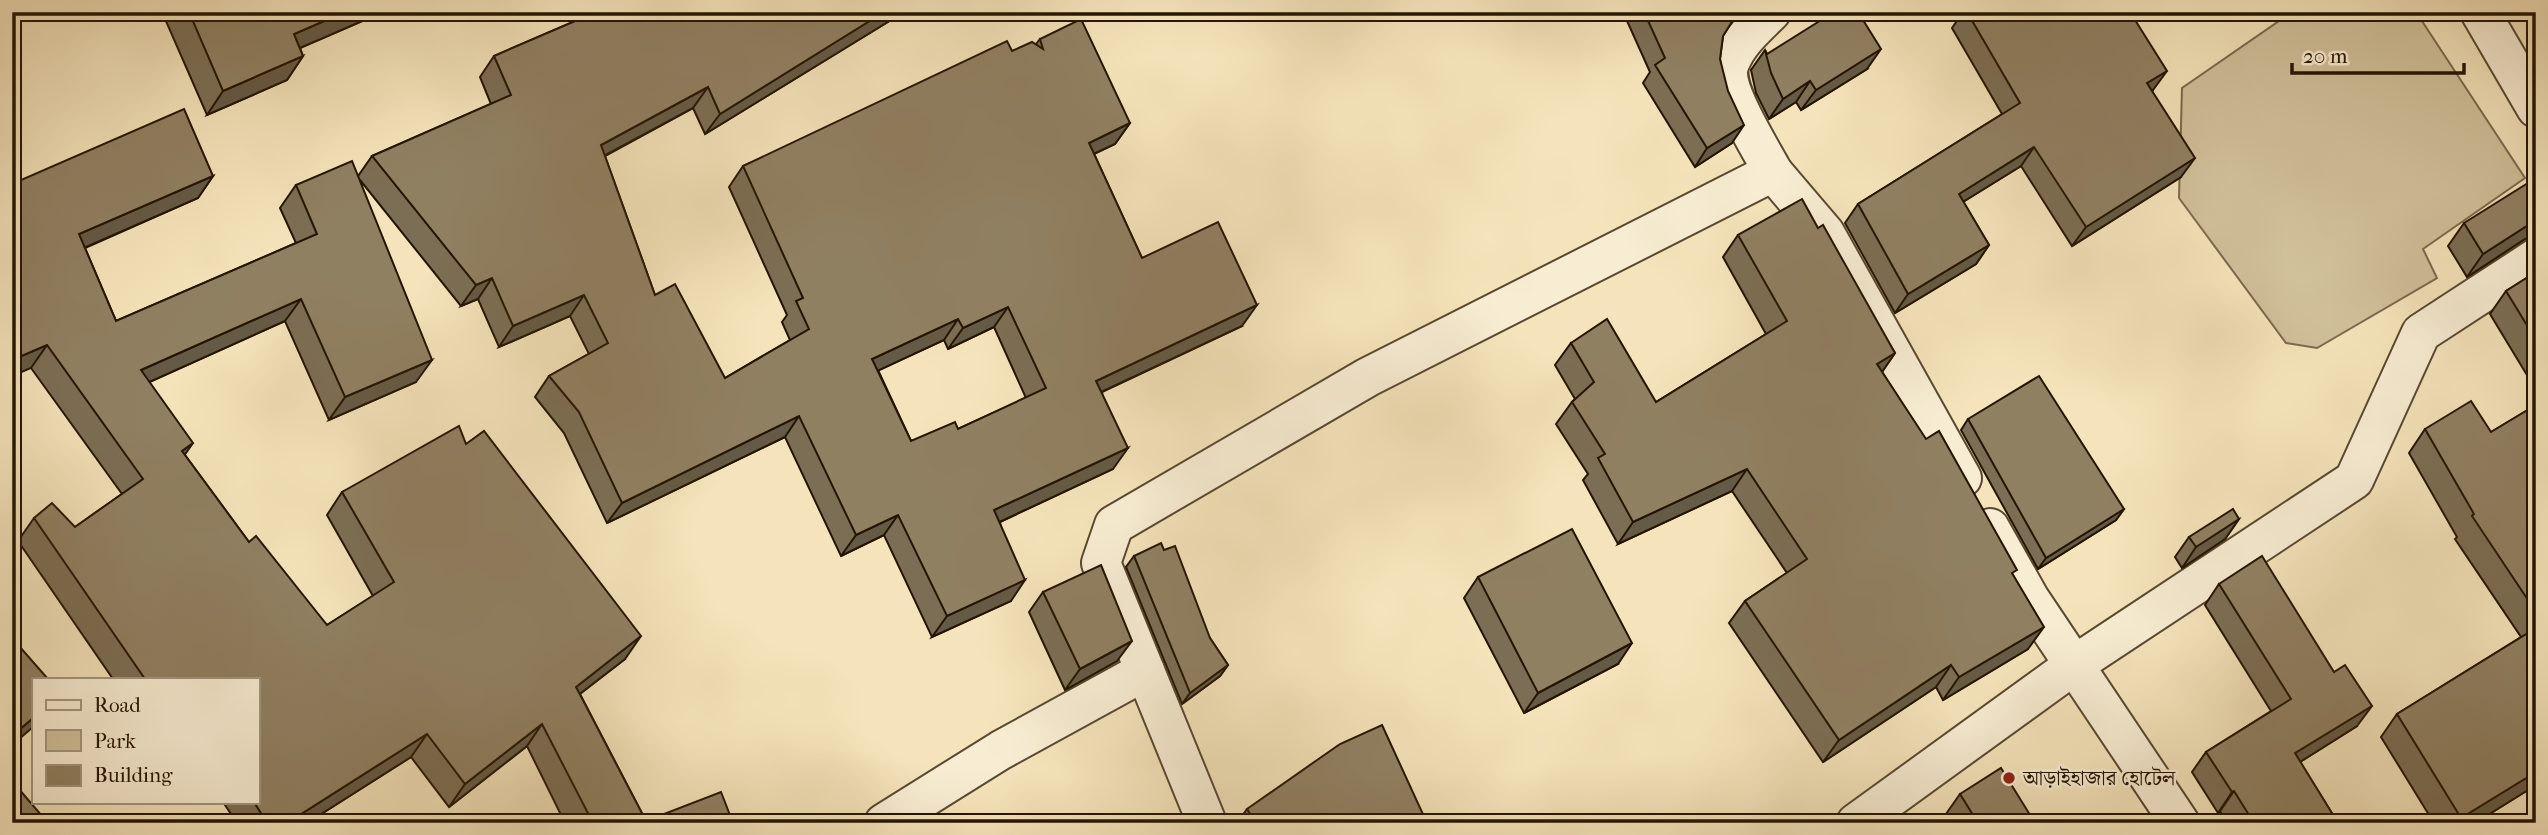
<svg xmlns="http://www.w3.org/2000/svg" width="2548" height="835" viewBox="0 0 2548 835" font-family="'IM FELL French Canon','Noto Serif Bengali',serif">
<style>
.green{fill:#d1c19b;stroke:#7a6a4e;stroke-width:2}
.lines{fill:none;stroke-linecap:round;stroke-linejoin:round}
.street-casing{stroke:#584830;stroke-width:42}
.street{stroke:#f8edd3;stroke-width:38}
.wall{fill:#7c6e54;stroke:#231401;stroke-width:2;fill-rule:evenodd}
.shaded-wall{fill:#655a45;stroke:#231401;stroke-width:2}
.building{fill:#908062;stroke:#231401;stroke-width:2;fill-rule:evenodd}
.poi-dot{fill:#8f2418;stroke:#f8edd3;stroke-width:2.5}
.labels{text-anchor:middle;stroke-width:5;stroke-linejoin:round;paint-order:stroke}
.poi-label{font-size:21px;fill:#231401;stroke:#f8edd3;text-anchor:start}
</style>
<rect width="100%" height="100%" fill="#f5e4bb"/>
<filter id="stains"><feTurbulence type="fractalNoise" baseFrequency=".00286" numOctaves="4"/><feColorMatrix values="0 0 0 0 .2 0 0 0 0 .09 0 0 0 0 .02 0 0 0 .5 -.17"/></filter>
<radialGradient id="worn" r=".72"><stop offset=".6" stop-color="#630" stop-opacity="0"/><stop offset="1" stop-color="#630" stop-opacity=".3"/></radialGradient>
<path class="green" d="M2292 12H2416L2525 178 2423 249 2437 278 2317 348 2286 343 2179 198 2182 88Z"/>
<g class="lines">
<g class="street-casing">
<g id="street">
<path d="M1771 12C1755 28 1738 42 1730 63 1720 86 1761 149 1773 172"/>
<path d="M2480 12 2536 108"/>
<path d="M1990 528 2030 599 2180 823"/>
<path d="M884 823 1001 750 1145 671"/>
<path d="M1207 823 1101 563 1114 525 1368 377 1773 172 1825 233 1962 478"/>
<path d="M1856 823 2074 665 2354 480 2421 333 2536 258"/>
</g>
</g>
<use href="#street" class="street"/>
</g>
<g class="wall">
<path d="M162 12H383L300 48 303 56 287 80 207 115Z"/>
<path d="M596 12H904L705 134 693 108 605 156 655 295 725 378 790 340 782 322 787 315 729 187 743 166 1012 51 1036 44 1040 39 1130 123 1115 144 1094 154 1142 258 1242 326 1102 392 1113 469 1000 522 1011 601 932 637 884 535 841 556 785 437 607 523 564 433 535 397 549 376 589 354 570 316 499 347 478 299 461 306 360 180 416 382 329 420 285 321 149 382 185 455 249 542 327 625 373 596 327 515 342 492 466 444 625 659 580 694 646 821 733 823H565L527 746 449 807 411 757 307 823H237L223 802H257V679H113L18 541 34 518 75 527 122 494 31 368 19 181 213 176 198 198 85 248 116 321 296 243 280 208 296 185 358 176 372 156 491 104 480 77 494 56ZM994 327 1026 398 958 429 911 441 878 370 944 340 948 349Z"/>
<path d="M1623 12H1738L1723 36 1720 59 1732 143 1695 167 1643 83 1650 72Z"/>
<path d="M1963 12H2118L2153 90 2152 91 2181 177 2072 246 2021 166 1963 202 1989 245 1976 264 1895 313 1845 223 1858 204 2002 114 1952 28Z"/>
<path d="M1765 50 1767 54 1867 69 1801 110 1796 102 1769 119 1756 93 1751 70Z"/>
<path d="M2464 223 2534 236 2525 239 2467 277 2448 246Z"/>
<path d="M1818 228 1895 353 1882 372 2013 575 2028 649 1943 700 1936 687 1823 762 1729 623 1745 601 1787 573 1732 491 1618 544 1583 480 1588 474 1556 424 1572 402 1575 399 1555 365 1571 343 1656 402 1766 334 1723 257 1738 235Z"/>
<path d="M2536 272V390L2490 314 2506 291Z"/>
<path d="M2536 405V785L2475 823H2434L2381 737 2397 714 2521 637 2455 539 2457 537 2409 453 2425 429 2491 432Z"/>
<path d="M1968 419 2124 509 2116 520 2038 569 1961 430Z"/>
<path d="M2239 519 2225 539 2182 568 2175 557 2189 537Z"/>
<path d="M1134 556 1210 638 1228 665 1220 676 1182 704 1126 567Z"/>
<path d="M1478 577 1618 664 1524 713 1464 598Z"/>
<path d="M2219 584 2334 672 2357 726 2300 762 2338 823H2227L2220 811 2218 813 2192 772 2206 752 2271 711 2205 605Z"/>
<path d="M1043 592 1117 661 1065 690 1029 612Z"/>
<path d="M1960 794 2035 823H1951L1946 814Z"/>
<path d="M1247 809 1427 823H1237Z"/>
</g>
<g class="shaded-wall">
<path d="M345 12H383L277 58 294 34Z"/>
<path d="M884 12H904L705 134 720 114Z"/>
<path d="M1881 49 1867 69 1801 110 1816 90Z"/>
<path d="M303 56 287 80 207 115 223 91Z"/>
<path d="M2167 71 2153 90 2134 102 2147 83Z"/>
<path d="M1810 81 1796 102 1769 119 1783 99Z"/>
<path d="M708 87 693 108 587 165 601 145Z"/>
<path d="M1130 123 1115 144 1074 163 1089 143Z"/>
<path d="M1744 125 1732 143 1695 167 1707 148Z"/>
<path d="M2034 147 2021 166 1945 213 1959 194Z"/>
<path d="M2195 158 2181 177 2072 246 2086 227Z"/>
<path d="M213 176 198 198 63 257 79 234Z"/>
<path d="M2536 220V237L2525 239 2467 277 2483 254Z"/>
<path d="M1989 245 1976 264 1895 313 1908 294Z"/>
<path d="M492 278 478 299 461 306 476 285Z"/>
<path d="M584 295 570 316 499 347 513 326Z"/>
<path d="M301 299 285 321 125 393 141 370Z"/>
<path d="M1257 305 1242 326 1082 401 1096 381Z"/>
<path d="M1008 307 994 327 948 349 963 328Z"/>
<path d="M958 319 944 340 858 380 872 359Z"/>
<path d="M47 345 31 368 12 376V360Z"/>
<path d="M1895 353 1880 375 1877 364Z"/>
<path d="M432 360 416 382 329 420 345 397Z"/>
<path d="M799 416 785 437 607 523 622 503Z"/>
<path d="M193 443 177 466 182 451Z"/>
<path d="M1128 448 1113 469 980 531 994 510Z"/>
<path d="M1747 469 1732 491 1618 544 1633 522Z"/>
<path d="M2124 509 2116 520 2038 569 2046 558Z"/>
<path d="M898 515 884 535 841 556 856 535Z"/>
<path d="M2239 519 2225 539 2182 568 2196 547Z"/>
<path d="M1025 580 1011 601 932 637 947 616Z"/>
<path d="M2044 627 2028 649 1943 700 1959 677Z"/>
<path d="M641 636 625 659 560 709 576 687Z"/>
<path d="M1132 641 1117 661 1065 690 1080 669Z"/>
<path d="M1632 643 1618 664 1524 713 1538 693Z"/>
<path d="M1228 665 1220 676 1182 704 1190 693Z"/>
<path d="M1951 665 1936 687 1823 762 1839 740Z"/>
<path d="M2372 706 2357 726 2281 774 2295 753Z"/>
<path d="M33 718V727L12 745V736Z"/>
<path d="M542 724 527 746 449 807 465 784Z"/>
<path d="M427 734 411 757 307 823H287Z"/>
<path d="M2536 772V785L2475 823H2458L2461 818Z"/>
<path d="M2234 791 2220 811 2218 813 2232 792Z"/>
</g>
<g class="building">
<path d="M189 12H345L294 34 303 56 223 91Z"/>
<path d="M596 12H884L720 114 708 87 601 145 655 295 675 284 725 378 809 329 796 301 803 298 743 166 1007 41 1012 51 1032 42 1043 49 1040 39 1081 19 1130 123 1089 143 1142 258 1218 222 1257 305 1096 381 1128 448 994 510 1025 580 947 616 898 515 856 535 799 416 622 503 579 412 549 376 608 343 584 295 513 326 492 278 476 285 372 156 511 95 494 56ZM1008 307 1046 388 958 429 955 422 911 441 872 359 958 319 963 328Z"/>
<path d="M1644 12H1738L1723 36 1720 59 1728 91 1744 125 1707 148 1655 65 1665 58Z"/>
<path d="M1834 12H1858L1881 49 1816 90 1810 81 1783 99 1771 73 1765 50 1767 54Z"/>
<path d="M1967 12H2130L2167 71 2147 83 2195 158 2086 227 2034 147 1959 194 1989 245 1908 294 1858 204 2020 103Z"/>
<path d="M184 109 213 176 79 234 116 321 317 234 296 185 352 161 432 360 345 397 301 299 141 370 193 443 182 451 249 542 256 536 327 625 394 582 342 492 459 426 466 444 484 431 641 636 576 687 646 821 721 792 733 823H593L542 724 465 784 427 734 287 823H267L254 802H257V679H175L174 678 172 679H145L34 518 52 503 75 527 143 479 47 345 12 360V165L19 181Z"/>
<path d="M2536 178V220L2483 254 2464 223Z"/>
<path d="M1802 199 1818 228 1823 225 1895 353 1877 364 1926 439 1939 431 2017 570 2012 573 2044 627 1959 677 1951 665 1839 740 1745 601 1807 559 1747 469 1633 522 1598 458 1605 454 1572 402 1594 382 1571 343 1607 319 1656 402 1787 321 1738 235Z"/>
<path d="M2536 272V340L2506 291Z"/>
<path d="M2039 376 2124 509 2046 558 1968 419Z"/>
<path d="M2471 401 2491 432 2536 405V612L2472 516 2474 514 2425 429Z"/>
<path d="M2233 509 2239 519 2196 547 2189 537Z"/>
<path d="M1572 529 1632 643 1538 693 1478 577Z"/>
<path d="M1161 543 1164 550 1175 546 1210 638 1228 665 1190 693 1134 556Z"/>
<path d="M2262 556 2334 672 2345 665 2372 706 2295 753 2338 823H2254L2234 791 2232 792 2206 752 2291 699 2219 584Z"/>
<path d="M1101 565 1132 641 1080 669 1043 592Z"/>
<path d="M2536 628V772L2461 818 2397 714Z"/>
<path d="M12 638 48 679H33V718L12 736Z"/>
<path d="M1382 725 1427 823H1256L1247 809 1340 744Z"/>
<path d="M2001 768 2035 823H1978L1960 794Z"/>
<path d="M12 781 48 823H12Z"/>
</g>
<circle class="poi-dot" cx="2009" cy="778" r="7"/>
<g class="labels">
<g class="poi-label">
<text x="2023" y="785">আড়াইহাজার হোটেল</text>
</g>
</g>
<rect width="2548" height="835" fill="none" stroke="#f5e4bb" stroke-width="42"/>
<rect x="14" y="14" width="2520" height="807" fill="none" stroke="#231401" stroke-width="3.5"/>
<rect x="21" y="21" width="2506" height="793" fill="none" stroke="#231401" stroke-width="2"/>
<rect x="32" y="678" width="228" height="126" fill="#f8edd3" stroke="#a3967f" stroke-width="2"/>
<rect x="46" y="700" width="35" height="10" fill="#f8edd3" stroke="#a3967f" stroke-width="2"/>
<text x="94" y="712" font-size="21" fill="#231401">Road</text>
<rect x="46" y="730" width="35" height="21" fill="#d1c19b" stroke="#a3967f" stroke-width="2"/>
<text x="94" y="748" font-size="21" fill="#231401">Park</text>
<rect x="46" y="765" width="35" height="21" fill="#908062" stroke="#a3967f" stroke-width="2"/>
<text x="94" y="782" font-size="21" fill="#231401">Building</text>
<path d="M2292 63v10h172v-10" fill="none" stroke="#231401" stroke-width="3.5"/>
<text x="2303" y="63" font-size="21" fill="#231401" stroke="#f8edd3" stroke-width="5" paint-order="stroke">20 m</text>
<rect width="100%" height="100%" filter="url(#stains)"/>
<rect width="100%" height="100%" fill="url(#worn)"/>
</svg>
